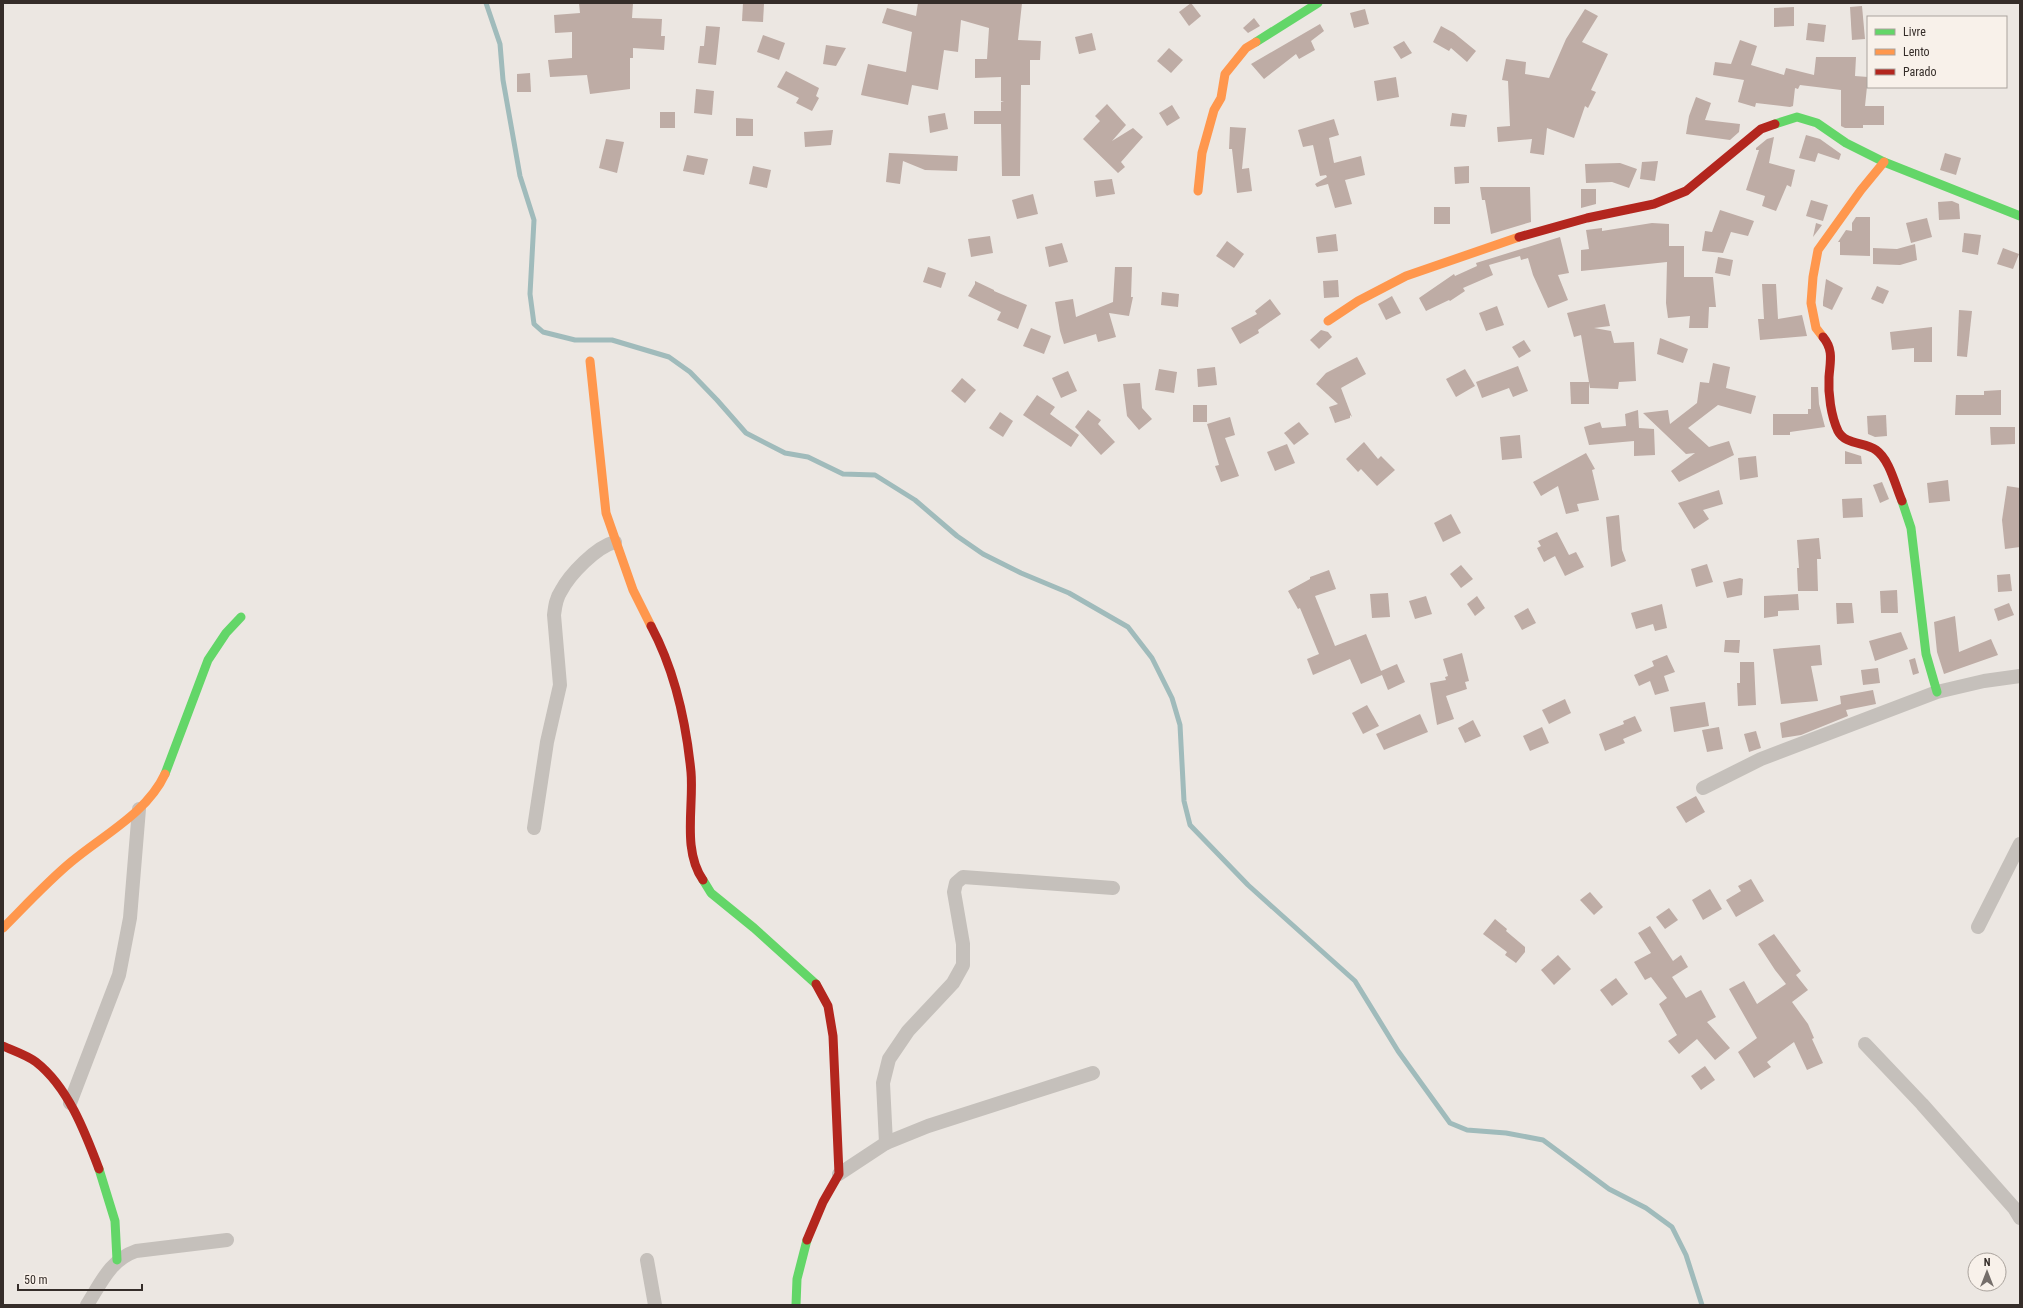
<svg xmlns="http://www.w3.org/2000/svg" width="2023" height="1308" viewBox="0 0 2023 1308" font-family="'Roboto Condensed',sans-serif">
<style>
.lines{fill:none;stroke-linecap:round;stroke-linejoin:round}
.stream{stroke:#a0bbbb;stroke-width:5}
.building{fill:#beaca5}
.street{stroke:#c5c0bb;stroke-width:14}
.fast{stroke:#63d668;stroke-width:9}
.slow{stroke:#ff974d;stroke-width:9}
.jam{stroke:#b3261e;stroke-width:9}
</style>
<rect width="100%" height="100%" fill="#ece7e2"/>
<g class="lines">
<path class="stream" d="M486 3 500 44 503 80 520 176 534 220 530 294 534 324 543 332 575 340H612L669 357 690 372 717 400 746 433 785 453 808 457 843 474 875 475 915 500 957 536 983 554 1021 573 1069 593 1128 627 1152 658 1172 698 1180 725 1184 801 1190 825 1248 885 1355 981 1398 1051 1450 1123 1467 1130 1506 1133 1543 1140 1609 1189 1646 1208 1672 1227 1686 1255 1702 1305"/>
</g>
<g class="building">
<path d="M579 3H633L632 18 662 19 661 36H665L664 50 633 48V58H630V89L590 94 587 75 550 77 548 60 572 58V32L555 33 554 15 580 13Z"/>
<path d="M743 3 764 4 763 22 742 21Z"/>
<path d="M918 3H1022L1018 40 1041 41 1040 60H1030V85H1021L1020 176H1002L1001 124H974V111H1001V102H1004L1001 101V77L975 78V59H987L989 28 961 20 958 52 944 50 938 90 912 85 908 105 861 95 868 64 906 72 912 32 882 23 887 8 916 16Z"/>
<path d="M1191 3 1201 16 1189 26 1179 12Z"/>
<path d="M1862 6 1865 39 1852 40 1850 7Z"/>
<path d="M1794 7V26L1774 27V8Z"/>
<path d="M1365 9 1369 24 1354 28 1350 13Z"/>
<path d="M1585 9 1598 16 1582 42 1608 54 1591 90 1596 92 1588 108 1585 106 1574 138 1547 128 1544 155 1530 153 1532 139 1498 142 1497 127 1510 126 1508 81 1502 80 1506 59 1526 62 1525 74 1549 78 1566 39Z"/>
<path d="M1254 18 1260 26 1248 33 1243 28Z"/>
<path d="M1808 23 1826 25 1824 42 1806 40Z"/>
<path d="M1320 24 1324 31 1311 41 1315 50 1299 59 1296 54 1264 79 1251 64Z"/>
<path d="M706 26 720 27 716 65 698 63 700 46H704Z"/>
<path d="M1441 26 1454 33 1476 51 1467 62 1451 48 1449 51 1433 42Z"/>
<path d="M1092 33 1096 50 1079 54 1075 37Z"/>
<path d="M763 35 785 43 779 60 757 52Z"/>
<path d="M1740 40 1757 46 1751 65 1784 75 1786 68 1814 75 1816 57H1856L1855 76 1868 77 1865 106H1884V125H1863V128H1845L1841 126V90L1800 85 1798 89 1795 88 1793 106 1790 107 1756 103 1755 107 1738 102 1744 80 1713 75 1715 62 1731 64Z"/>
<path d="M1404 41 1412 53 1401 59 1393 47Z"/>
<path d="M826 45 846 48 836 66 823 64Z"/>
<path d="M1169 48 1183 60 1171 73 1157 61Z"/>
<path d="M786 71 819 88 816 96 819 98 812 111 796 103 799 98 777 87Z"/>
<path d="M530 73 531 92H517V74Z"/>
<path d="M1396 77 1399 97 1377 101 1374 81Z"/>
<path d="M696 89 714 91 712 115 694 113Z"/>
<path d="M1696 97 1711 103 1705 120 1740 124 1739 132 1730 140 1686 134 1689 116Z"/>
<path d="M1107 104 1126 125 1112 141 1133 128 1143 137 1121 162 1125 167 1118 173 1083 139 1100 121 1095 116Z"/>
<path d="M1172 105 1180 118 1167 126 1159 113Z"/>
<rect x="660" y="112" width="15" height="16"/>
<path d="M945 113 948 129 930 133 928 116Z"/>
<path d="M1452 113 1467 115 1465 127 1450 126Z"/>
<path d="M736 118 753 119V136H736Z"/>
<path d="M1334 119 1339 135 1329 138 1334 163 1361 156 1365 175 1345 180 1352 204 1335 208 1328 184 1317 187 1315 184 1327 177 1326 175 1320 176 1313 145 1303 147 1298 130Z"/>
<path d="M1230 127 1246 128 1242 169 1249 168 1252 191 1237 193 1232 149H1229Z"/>
<path d="M833 130 831 145 805 147 804 132Z"/>
<path d="M1806 135 1820 139 1841 154 1839 160 1818 153 1815 162 1799 158Z"/>
<path d="M1774 137 1769 163 1795 170 1791 187 1787 185 1776 211 1762 206 1765 196 1746 190 1759 150H1756V148L1767 139Z"/>
<path d="M606 139 624 142 617 173 599 168Z"/>
<path d="M889 153 958 156 957 171 925 170 903 161 900 184 886 182Z"/>
<path d="M1945 153 1961 158 1956 175 1940 170Z"/>
<path d="M687 155 708 159 704 175 683 171Z"/>
<path d="M1658 161 1655 181 1640 179 1642 162Z"/>
<path d="M1620 163 1637 169 1629 188 1612 182 1586 183 1585 164Z"/>
<path d="M753 166 771 170 767 188 749 184Z"/>
<path d="M1469 166V183L1455 184 1454 167Z"/>
<path d="M1112 179 1115 194 1096 197 1094 181Z"/>
<path d="M1480 187H1530L1531 222 1491 234 1485 200H1482Z"/>
<path d="M1581 189H1596V204L1581 208Z"/>
<path d="M1033 194 1038 214 1017 219 1012 200Z"/>
<path d="M1811 200 1828 205 1823 221 1806 216Z"/>
<path d="M1952 201 1959 204 1960 219 1939 220 1938 202Z"/>
<rect x="1434" y="207" width="16" height="17"/>
<path d="M1720 210 1754 221 1748 236 1731 232 1723 253 1702 251 1705 231 1712 232Z"/>
<path d="M1856 217H1870V256L1840 255V242H1838L1846 230 1852 231V223Z"/>
<path d="M1927 218 1932 237 1911 243 1906 223Z"/>
<path d="M1652 223 1669 224V246H1684V277H1713L1716 307H1709L1708 328H1689L1690 316 1668 318 1666 303 1667 262 1581 271V250L1589 249 1586 230 1602 228V231Z"/>
<path d="M1816 223 1822 225 1813 237Z"/>
<path d="M1964 233 1981 235 1978 255 1962 252Z"/>
<path d="M1336 234 1338 251 1318 253 1316 237Z"/>
<path d="M990 236 993 253 971 257 968 239Z"/>
<path d="M1560 237 1569 273 1558 275 1568 300 1548 308 1533 275 1528 258 1521 260 1520 256 1489 265 1493 275 1463 288 1465 291 1450 301 1449 300 1426 311 1419 298 1454 274 1455 276 1477 266 1476 263Z"/>
<path d="M1227 241 1244 254 1234 268 1216 256Z"/>
<path d="M1062 243 1068 262 1049 267 1045 247Z"/>
<path d="M1915 244 1917 260 1900 265 1873 264V248L1897 249Z"/>
<path d="M2003 248 2019 254 2013 269 1997 264Z"/>
<path d="M1718 257 1733 260 1730 276 1715 273Z"/>
<path d="M928 267 946 273 941 288 923 282Z"/>
<path d="M1115 267H1132L1131 297H1133L1129 316 1109 313 1116 337 1098 342 1096 334 1064 344 1060 331 1055 302 1073 299 1076 317 1113 302Z"/>
<path d="M1826 279 1843 288 1832 310 1823 306V302Z"/>
<path d="M1338 280 1339 297 1324 298 1323 281Z"/>
<path d="M975 281 994 290V291L1027 305 1018 329 997 320 1001 312 968 296 975 284Z"/>
<path d="M1762 284H1776L1778 319 1802 315 1807 336 1760 340 1758 319H1764Z"/>
<path d="M1877 286 1889 291 1883 304 1871 299Z"/>
<path d="M1162 292 1179 294 1178 307 1161 305Z"/>
<path d="M1392 296 1401 313 1386 320 1378 304Z"/>
<path d="M1270 299 1281 314 1258 330 1259 333 1240 344 1231 328 1257 314 1255 311Z"/>
<path d="M1605 304 1610 326 1594 328 1611 331 1614 343 1634 342 1636 381 1619 382 1618 389 1590 388 1581 335 1574 337 1567 313Z"/>
<path d="M1497 306 1504 325 1486 331 1479 313Z"/>
<path d="M1959 310 1972 311 1967 357 1957 356Z"/>
<path d="M1932 327V362H1914V348L1892 350 1890 332Z"/>
<path d="M1031 328 1051 336 1044 354 1023 346Z"/>
<path d="M1321 330 1328 332 1332 337 1319 349 1310 340Z"/>
<path d="M1660 338 1688 349 1683 363 1657 354Z"/>
<path d="M1524 340 1531 351 1519 358 1512 347Z"/>
<path d="M1357 357 1366 374 1341 388 1352 417 1350 415V418L1335 423 1329 407 1338 404 1316 384 1326 373Z"/>
<path d="M1713 363 1730 367 1726 388 1756 396 1751 414 1718 405 1688 428 1709 447 1729 441 1734 455 1679 482 1671 471 1695 453 1686 454 1643 413 1668 410 1670 424 1697 403 1700 382 1709 383Z"/>
<path d="M1518 366 1528 391 1513 397 1509 388 1482 398 1476 382Z"/>
<path d="M1215 367 1217 385 1198 387 1197 369Z"/>
<path d="M1159 369 1177 372 1174 393 1155 390Z"/>
<path d="M1465 369 1475 386 1456 397 1446 379Z"/>
<path d="M1068 371 1077 391 1061 398 1052 378Z"/>
<path d="M962 378 976 390 965 403 951 391Z"/>
<path d="M1570 382H1589V404H1571Z"/>
<path d="M1140 383 1142 408 1152 419 1139 430 1127 416 1123 384Z"/>
<path d="M1811 387H1818L1819 404 1825 427 1790 432V435H1773V414H1808V409H1811Z"/>
<path d="M2001 390V415H1955L1956 395H1984V391Z"/>
<path d="M1037 395 1055 407 1050 414 1079 435 1071 447 1023 415Z"/>
<rect x="1193" y="405" width="14" height="17"/>
<path d="M1088 410 1101 420 1098 424 1115 442 1101 455 1075 427Z"/>
<path d="M1638 410 1639 428 1654 429 1655 455 1634 456V441L1589 445 1584 427 1600 422 1602 428 1626 426 1625 414Z"/>
<path d="M1000 412 1013 421 1003 437 989 428Z"/>
<path d="M1886 415 1887 436 1875 437 1868 434 1867 416Z"/>
<path d="M1230 417 1235 435 1225 438 1239 476 1221 482 1215 466 1219 465 1207 424Z"/>
<path d="M1299 422 1309 434 1294 445 1284 433Z"/>
<path d="M1990 427H2015V444L1991 445Z"/>
<path d="M1520 435 1522 458 1502 460 1500 437Z"/>
<path d="M1364 442 1378 459 1381 456 1395 470 1377 486 1361 469 1358 472 1346 459Z"/>
<path d="M1287 444 1295 463 1275 471 1267 452Z"/>
<path d="M1845 451 1861 456 1862 464H1845Z"/>
<path d="M1586 453 1595 469 1592 470 1599 500 1577 504 1579 511 1566 514 1558 486 1541 496 1533 482Z"/>
<path d="M1756 456 1758 477 1740 480 1738 458Z"/>
<path d="M1948 480 1950 501 1929 503 1927 483Z"/>
<path d="M1882 482 1889 499 1880 503 1873 485Z"/>
<path d="M2007 486 2020 488V547L2005 549 2002 520Z"/>
<path d="M1719 490 1723 504 1703 510 1709 519 1694 529 1678 503Z"/>
<path d="M1862 498 1863 517 1843 518 1842 499Z"/>
<path d="M1451 514 1461 533 1443 542 1434 523Z"/>
<path d="M1619 515 1622 550 1626 561 1611 567 1606 517Z"/>
<path d="M1557 532 1569 555 1576 552 1584 567 1565 576 1555 556 1544 562 1537 548 1541 546 1538 541Z"/>
<path d="M1819 538 1821 559H1817L1818 591H1798L1797 568H1799L1797 540Z"/>
<path d="M1707 564 1713 582 1696 587 1691 569Z"/>
<path d="M1461 565 1473 579 1461 588 1450 574Z"/>
<path d="M1329 570 1336 589 1315 596 1335 646 1366 634 1381 671 1397 664 1405 682 1388 690 1382 675 1361 684 1350 659 1313 675 1307 659 1319 654 1300 608 1298 609 1288 591 1310 579V577Z"/>
<path d="M2010 574 2012 591 1998 592 1997 575Z"/>
<path d="M1740 578 1743 579 1742 595 1727 598 1723 582Z"/>
<path d="M1897 590 1898 613H1881L1880 591Z"/>
<path d="M1388 593 1390 617 1372 618 1370 594Z"/>
<path d="M1798 594 1799 610 1778 611V616L1764 618V596Z"/>
<path d="M1426 596 1432 614 1415 619 1409 601Z"/>
<path d="M1477 596 1485 608 1475 616 1467 604Z"/>
<path d="M1836 603H1852L1854 623 1837 624Z"/>
<path d="M2009 603 2014 615 1998 621 1994 609Z"/>
<path d="M1662 604 1667 628 1655 631 1653 624 1636 629 1631 613Z"/>
<path d="M1528 608 1536 623 1522 630 1514 616Z"/>
<path d="M1955 616 1959 652 1991 639 1998 655 1944 674 1937 652 1934 622Z"/>
<path d="M1901 632 1908 649 1875 661 1869 641Z"/>
<path d="M1725 640H1740L1739 653 1724 652Z"/>
<path d="M1820 645 1822 665 1811 666 1818 701 1781 704 1773 649Z"/>
<path d="M1462 653 1469 681 1465 682 1467 689 1446 696 1454 719 1437 725 1430 683 1446 680 1445 677 1448 676 1443 659Z"/>
<path d="M1667 655 1675 672 1664 676 1669 691 1655 695 1650 681 1639 686 1634 675 1654 666 1652 661Z"/>
<path d="M1915 658 1919 673 1913 675 1909 660Z"/>
<path d="M1740 662H1754L1756 705 1738 706 1737 683H1740Z"/>
<path d="M1878 668 1880 683 1863 685 1861 670Z"/>
<path d="M1873 690 1876 704 1846 710 1848 716 1801 735 1782 738 1780 723 1841 704 1840 696Z"/>
<path d="M1565 699 1571 713 1549 724 1542 710Z"/>
<path d="M1705 702 1709 726 1674 732 1670 707Z"/>
<path d="M1367 705 1379 726 1363 734 1352 713Z"/>
<path d="M1420 714 1428 732 1384 750 1376 734Z"/>
<path d="M1635 716 1642 731 1623 739 1625 743 1605 751 1599 734 1624 724 1623 721Z"/>
<path d="M1473 720 1481 736 1465 743 1458 728Z"/>
<path d="M1542 727 1549 743 1530 751 1523 736Z"/>
<path d="M1719 727 1723 749 1707 752 1702 730Z"/>
<path d="M1756 731 1761 748 1749 752 1744 734Z"/>
<path d="M1696 796 1705 812 1686 823 1676 807Z"/>
<path d="M1751 879 1764 901 1736 917 1726 900 1741 891 1738 886Z"/>
<path d="M1710 889 1722 909 1703 920 1692 900Z"/>
<path d="M1590 892 1603 907 1594 915 1580 900Z"/>
<path d="M1669 908 1678 920 1665 929 1656 917Z"/>
<path d="M1495 919 1507 929 1506 931 1525 947V952L1516 963 1505 955 1507 952 1483 934Z"/>
<path d="M1650 926 1673 961 1681 955 1688 967 1672 977 1686 998 1701 990 1716 1017 1707 1022 1730 1048 1715 1060 1697 1039 1679 1054 1668 1041 1677 1035 1659 1004 1667 998 1651 977 1645 980 1634 962 1651 953 1638 933Z"/>
<path d="M1774 934 1801 971 1796 975 1808 990 1792 1002 1808 1024 1814 1038 1812 1039 1823 1063 1807 1070 1794 1042 1767 1062 1771 1067 1754 1078 1738 1052 1757 1038 1729 989 1744 981 1757 1004 1786 984 1775 970 1758 944Z"/>
<path d="M1558 955 1571 969 1554 985 1541 970Z"/>
<path d="M1616 978 1628 994 1612 1006 1600 990Z"/>
<path d="M1705 1066 1715 1080 1701 1090 1691 1076Z"/>
</g>
<g class="lines">
<g class="street">
<path d="M1703 788 1761 759 1937 692 1984 681 2020 676"/>
<path d="M534 828 547 742 560 685 554 615C555 607 556 598 561 591 570 574 596 547 615 542"/>
<path d="M1978 927 2020 844"/>
<path d="M1865 1044 1922 1104 2014 1208 2020 1218"/>
<path d="M70 1103 119 975 130 918 139 809"/>
<path d="M886 1143 883 1083 889 1059 908 1031 953 983 963 965V944L954 892 956 883 963 877 1113 888"/>
<path d="M839 1174 886 1143 928 1126 1093 1073"/>
<path d="M647 1260 655 1305"/>
<path d="M87 1305C101 1283 110 1260 136 1251L227 1240"/>
</g>
<g class="fast">
<path d="M1256 42 1318 3"/>
<path d="M1775 124 1797 117 1817 123 1846 143 1884 162 2020 216"/>
<path d="M1902 501 1911 528 1926 654 1937 692"/>
<path d="M165 774 208 660 226 633 241 617"/>
<path d="M703 880 711 893 754 928 816 984"/>
<path d="M99 1169 115 1221 117 1260"/>
<path d="M796 1305 797 1279 807 1240"/>
</g>
<g class="slow">
<path d="M1198 191 1202 153 1214 110 1221 98 1225 74 1246 48 1256 42"/>
<path d="M1328 321 1358 301 1406 276 1519 237"/>
<path d="M1823 337 1816 328 1811 303 1813 277 1818 250 1861 190 1884 162"/>
<path d="M590 361 606 513 633 590 651 626"/>
<path d="M3 928C25 906 47 882 71 862 103 835 147 813 165 774"/>
</g>
<g class="jam">
<path d="M1519 237 1587 218 1654 204 1686 191 1761 129 1775 124"/>
<path d="M1823 337C1834 350 1830 362 1829 377 1828 394 1831 416 1838 431 1845 445 1865 442 1876 450 1890 460 1895 485 1902 501"/>
<path d="M651 626C675 671 686 721 691 772 694 806 682 850 703 880"/>
<path d="M3 1046C14 1051 27 1055 36 1062 68 1087 85 1132 99 1169"/>
<path d="M807 1240 823 1202 839 1174 833 1036 828 1006 816 984"/>
</g>
</g>
<rect width="2023" height="1308" fill="none" stroke="#352d29" stroke-width="8"/>
<rect x="1867" y="16" width="140" height="72" fill="#f8f1ea" stroke="#aaa39d"/>
<rect x="1875" y="29" width="20" height="6" fill="#63d668" stroke="#aaa39d"/>
<text x="1903" y="36" font-size="12" fill="#352d29">Livre</text>
<rect x="1875" y="49" width="20" height="6" fill="#ff974d" stroke="#aaa39d"/>
<text x="1903" y="56" font-size="12" fill="#352d29">Lento</text>
<rect x="1875" y="69" width="20" height="6" fill="#b3261e" stroke="#aaa39d"/>
<text x="1903" y="76" font-size="12" fill="#352d29">Parado</text>
<g transform="translate(1987 1272)"><circle r="19" fill="#f8f1ea" stroke="#aaa39d"/>
<path d="M0-3L7 15L0 10L-7 15Z" fill="#756e6a"/>
<text y="-6" font-size="11" font-weight="bold" text-anchor="middle" fill="#352d29">N</text>
</g>
<path d="M18 1284v6h124v-6" fill="none" stroke="#352d29" stroke-width="2"/>
<text x="24" y="1284" font-size="12" fill="#352d29" stroke="#f8f1ea" stroke-width="3" paint-order="stroke">50 m</text>
</svg>
